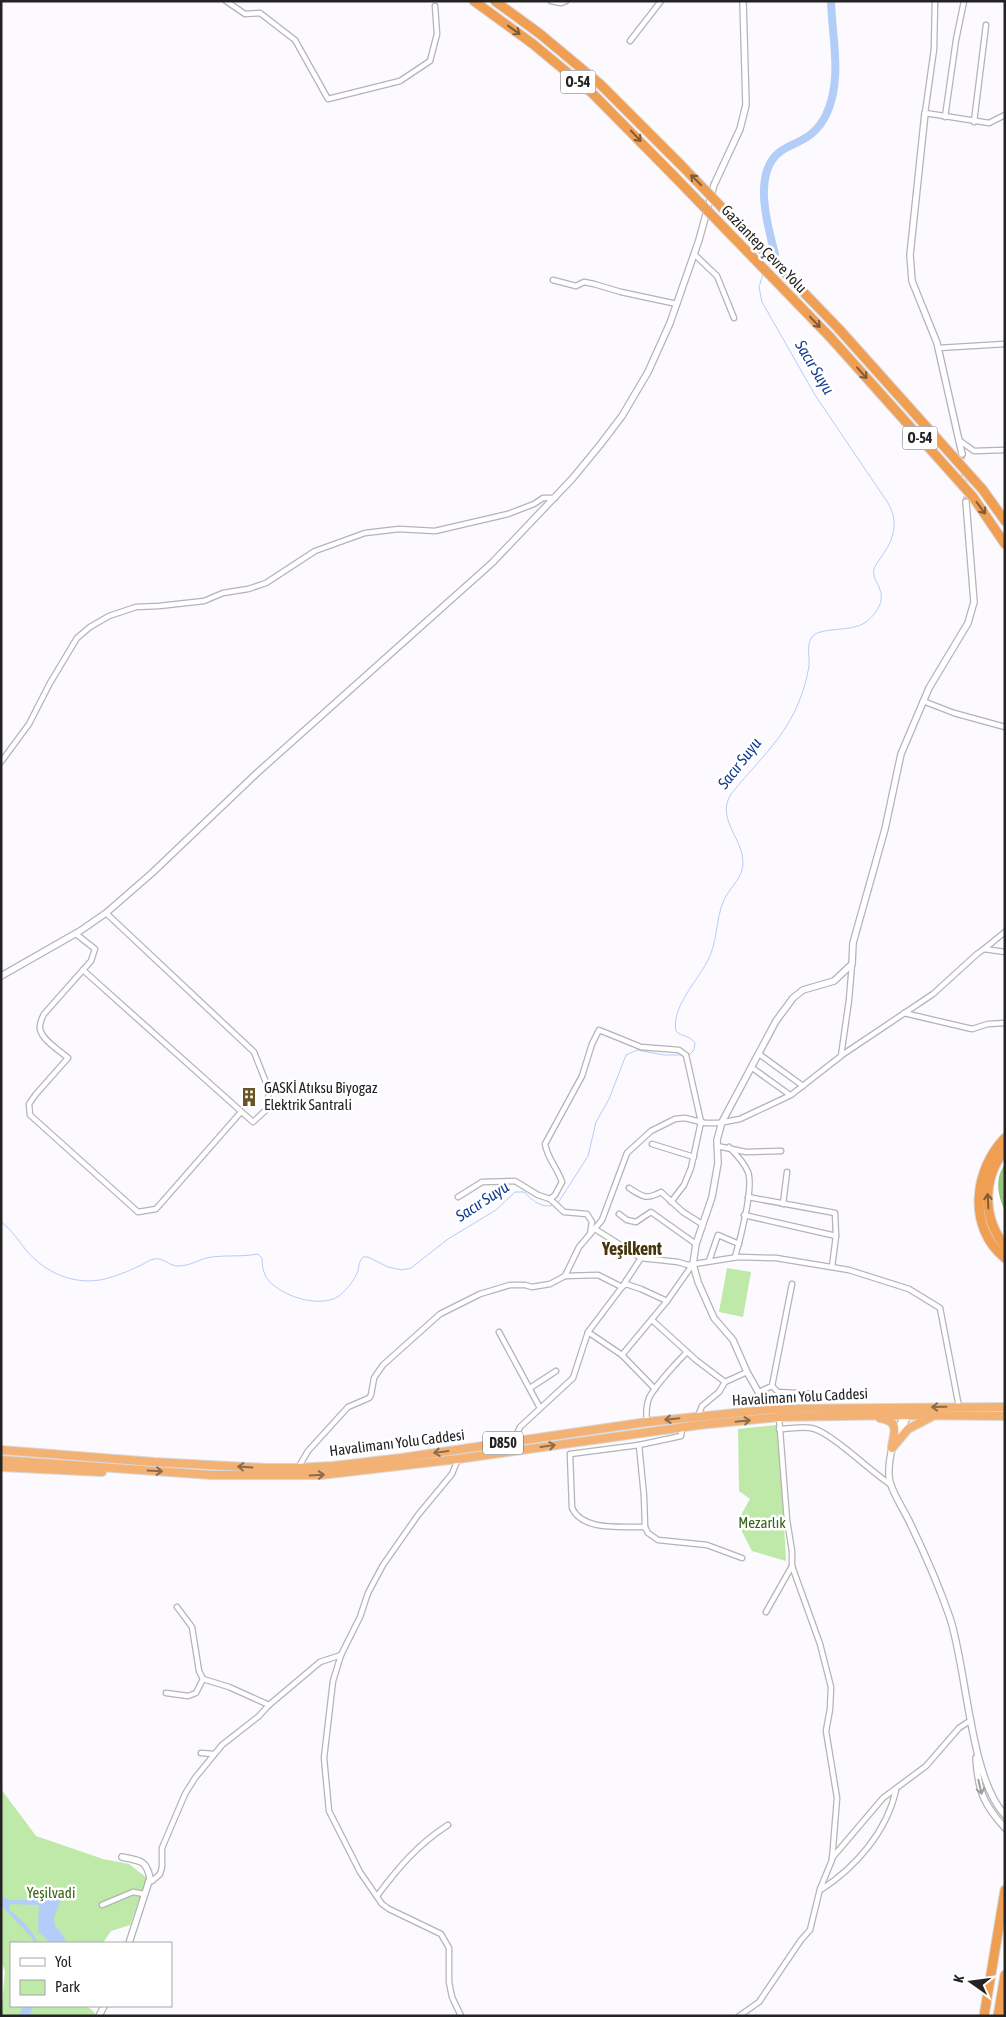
<svg xmlns="http://www.w3.org/2000/svg" width="1006" height="2017" viewBox="0 0 1006 2017" font-family="'Asap Condensed',sans-serif">
<style>
.green{fill:#bfe9a8}
.forest{fill:#96c67b}
.water{fill:#b3cdf9}
.lines{fill:none;stroke-linecap:round;stroke-linejoin:round}
.stream{stroke:#b3cdf9;stroke-width:1}
.river{stroke:#b3cdf9;stroke-width:8}
.tertiary-tunnel{stroke:#d1cfd2;stroke-width:5.5;stroke-dasharray:5.5 3;stroke-linecap:butt}
.minor-casing{stroke:#b4b3b6;stroke-width:7}
.tertiary-casing{stroke:#b4b3b6;stroke-width:8}
.trunk-casing{stroke:#d8d7d8;stroke-width:10}
.motorway-casing{stroke:#d8d7d8;stroke-width:11}
.minor{stroke:#fff;stroke-width:4.5}
.tertiary{stroke:#fff;stroke-width:5.5}
.trunk{stroke:#f3b274;stroke-width:8}
.motorway{stroke:#f09f52;stroke-width:9}
.motorway-bridge-casing{stroke:#d8d7d8;stroke-width:11;stroke-linecap:butt}
.motorway-bridge{stroke:#f09f52;stroke-width:9}
.oneway{stroke:#805b39}
.oneway2{stroke:#8c6a4c}
.oneway3{stroke:#9c9c9c}
.labels{text-anchor:middle;stroke-width:5;stroke-linejoin:round;paint-order:stroke}
.shield{fill:#fff;stroke:#666566;stroke-width:1}
.shield-label{font-size:14px;font-weight:bold;fill:#242324}
.street-label{font-size:15px;fill:#242324;stroke:#fff}
.poi-label{font-size:15px;fill:#242324;stroke:#fff;text-anchor:start}
.park-label{font-size:15px;fill:#386418;stroke:#fff}
.water-label{font-size:16px;font-style:italic;fill:#123c8e;stroke:#fff}
.quarter-label{font-size:18px;font-weight:bold;fill:#46350d;stroke:#fff}
</style>
<rect width="100%" height="100%" fill="#fcfafe"/>
<g class="green">
<path d="M727 1268 751 1272 743 1317 719 1312Z"/>
<path d="M776 1425 781 1467 786 1561 752 1551 737 1522 750 1499 739 1491 738 1429Z"/>
<path d="M1 1789 36 1836 103 1859 129 1864 147 1878 130 1925 111 1931 103 1943H11V2006H87L95 2013V2016H1L5 1971 1 1961Z"/>
</g>
<path class="forest" d="M1005 1164V1211C998 1196 994 1179 1005 1164Z"/>
<g class="water">
<path d="M1 1896 9 1900H61L54 1917 55 1926 63 1935 66 1943H51L39 1933 38 1925 39 1905 10 1904 9 1910C21 1918 32 1930 38 1943H34L32 1938 1 1905Z"/>
<path d="M23 2006H34L29 2016H19Z"/>
</g>
<g class="lines">
<g class="stream">
<path d="M689 1055 694 1050 695 1043C690 1035 681 1037 676 1031 671 1008 697 981 707 962 718 943 715 920 724 900 729 889 739 881 742 870 749 842 714 821 731 794 756 763 786 737 800 699 804 689 807 678 809 666 810 657 806 645 812 637 821 626 851 633 866 622 875 615 885 602 880 590 878 582 872 578 874 569 876 564 879 560 882 556 894 539 899 522 888 503L815 395 762 302 759 287 763 274"/>
<path d="M558 1203 588 1156 596 1122 609 1099 626 1055 637 1050 664 1055H682"/>
<path d="M1 1222C12 1230 18 1240 26 1250 45 1273 75 1286 105 1279 116 1276 127 1272 137 1267 143 1265 148 1260 154 1259 164 1257 170 1267 179 1266 191 1266 201 1258 212 1257 228 1255 242 1257 258 1254L262 1258C262 1265 263 1271 266 1277 278 1296 320 1309 339 1296 347 1289 354 1281 358 1271 359 1266 359 1261 363 1257H368L388 1267 402 1270 411 1268 448 1239 496 1210 515 1192H524C533 1200 540 1209 555 1205"/>
</g>
<path class="river" d="M775 254C767 224 750 166 786 148 804 139 816 135 826 115 843 79 832 39 831 1"/>
<path class="tertiary-tunnel" d="M962 454 966 502"/>
<g class="minor-casing">
<g id="minor">
<path d="M226 1 245 14 260 13 295 40 328 99 400 81 430 61 437 34 435 6"/>
<path d="M551 1 561 3 566 1"/>
<path d="M935 1 934 49 925 113 989 123 1005 115"/>
<path d="M630 41 661 1"/>
<path d="M945 117 956 40 964 1"/>
<path d="M974 122 986 25"/>
<path d="M694 254 717 276 734 318"/>
<path d="M553 280 576 286 584 282 594 284 621 292 677 304"/>
<path d="M938 348 1005 344"/>
<path d="M959 440 974 451 1005 450"/>
<path d="M923 701 954 713 1005 727"/>
<path d="M1 762 29 724 50 683 77 638 90 627 109 616 136 607 159 606 204 601 223 593 248 589 266 583 315 551 365 533 399 529 435 531 508 514 534 504 543 498H555"/>
<path d="M76 934 95 949 91 961 44 1014C42 1018 39 1024 40 1029 42 1040 60 1051 68 1058L36 1094 29 1104 30 1115 138 1212 156 1209 241 1112"/>
<path d="M984 949 1005 932"/>
<path d="M83 970 253 1122 267 1109 269 1090 254 1052 106 913"/>
<path d="M904 1013 972 1029 988 1024 1005 1023"/>
<path d="M759 1054 803 1086"/>
<path d="M842 1055 933 994 977 954 984 949 1005 952"/>
<path d="M751 1067 790 1095"/>
<path d="M652 1144 694 1157"/>
<path d="M717 1146 746 1152 781 1151"/>
<path d="M729 1147C736 1154 744 1162 748 1172 754 1188 740 1240 735 1257"/>
<path d="M629 1188C643 1197 646 1200 661 1192L683 1212 702 1224"/>
<path d="M458 1197 482 1182 515 1181 538 1195 550 1199 555 1195 562 1182C557 1167 548 1160 545 1144L582 1076 592 1044 599 1030 641 1047 679 1050 686 1055 701 1122 691 1168 684 1185 671 1202"/>
<path d="M748 1197 835 1213 836 1236 832 1267"/>
<path d="M550 1199 564 1212 587 1214 592 1222 590 1234"/>
<path d="M783 1204 787 1172"/>
<path d="M619 1214 627 1220 636 1222 651 1212 696 1244"/>
<path d="M744 1215 836 1236"/>
<path d="M595 1229 641 1258 678 1262 688 1265 738 1257 776 1258 849 1270 909 1289 940 1308 959 1407"/>
<path d="M709 1261 718 1235 739 1244"/>
<path d="M565 1276 579 1247 602 1220 627 1153 651 1131 675 1119 685 1118 705 1123H719L740 1119 791 1095 841 1056 849 1000 852 964"/>
<path d="M652 1320 696 1360 725 1382"/>
<path d="M499 1332 540 1408"/>
<path d="M588 1332 622 1355 655 1389"/>
<path d="M622 1355 667 1301 693 1264"/>
<path d="M772 1386 778 1392 815 1394"/>
<path d="M530 1388 556 1371"/>
<path d="M759 1392 772 1386 792 1284"/>
<path d="M698 1416 702 1406 719 1392 725 1382 747 1372"/>
<path d="M647 1422C646 1414 646 1406 649 1398 654 1387 678 1361 687 1352"/>
<path d="M779 1429C789 1429 801 1426 811 1428 830 1431 871 1472 890 1484"/>
<path d="M514 1441 520 1427 573 1378 588 1332 622 1287 626 1284 641 1289 667 1301"/>
<path d="M639 1445 644 1496 645 1527 648 1533 658 1540 707 1545 742 1558"/>
<path d="M458 1459 452 1474 418 1515 383 1565 368 1593 360 1617 341 1655 333 1681 324 1758 329 1811 360 1872 382 1904 389 1909 441 1934 449 1948V1982L452 1997 461 2016"/>
<path d="M298 1468 308 1451 348 1407 369 1398 371 1395 374 1378 383 1365 440 1314 480 1294 510 1285H525L532 1287 550 1284 565 1276 598 1275 622 1287 641 1258"/>
<path d="M645 1527C623 1526 583 1532 572 1508L570 1454 639 1445 681 1436 682 1428"/>
<path d="M177 1607 192 1627 199 1671 203 1679 229 1687 269 1705"/>
<path d="M766 1612 792 1566"/>
<path d="M166 1693 188 1696 196 1693 203 1679"/>
<path d="M201 1753 214 1754"/>
<path d="M832 1858 883 1798 926 1766 959 1728 971 1720"/>
<path d="M148 1882 152 1881 160 1874 162 1867V1848L185 1794 195 1778 222 1745 259 1716 269 1705 320 1662 341 1655"/>
<path d="M822 1889C856 1867 887 1831 896 1790"/>
<path d="M377 1896C398 1868 418 1844 448 1825"/>
<path d="M102 1905 133 1892 144 1894"/>
<path d="M739 2016 759 2002 801 1940 810 1930 820 1889 832 1860 837 1798 826 1731 830 1709 831 1687 820 1644 792 1566V1551L787 1520 779 1417"/>
</g>
</g>
<g class="tertiary-casing">
<g id="tertiary">
<path d="M925 113 910 255 912 281 937 343 962 454"/>
<path d="M1 976 80 931 106 913 152 873 257 773 492 563 572 479 600 445 622 416 648 372 670 323 699 240 714 185 740 129 746 105 743 1"/>
<path d="M773 1409 760 1395 747 1372 733 1340 714 1318 698 1282 693 1264 696 1244 712 1197 718 1163 717 1140 722 1122 776 1021 793 998 803 990 834 981 852 964 853 943 885 829 901 754 929 688 968 623 974 602 966 502"/>
<path d="M755 1412 760 1395"/>
<path d="M900 1432 910 1412"/>
<path d="M896 1436 904 1414"/>
<path d="M893 1444C890 1456 887 1470 890 1482 894 1496 904 1510 910 1523 925 1554 939 1586 950 1618 967 1670 970 1778 1005 1815"/>
<path d="M976 1758C978 1790 983 1804 1005 1828"/>
<path d="M122 1857C139 1861 146 1859 150 1878L129 1943"/>
<path d="M99 2016 104 2006"/>
</g>
</g>
<g class="trunk-casing">
<g id="trunk">
<path d="M880 1418C899 1421 895 1431 892 1446"/>
<path d="M892 1448 908 1429 931 1417"/>
<path d="M1 1450 154 1462 266 1468H294L333 1466 401 1458 647 1422 773 1409 1005 1407"/>
<path d="M1 1460 211 1475H321L458 1459 699 1425 779 1417 903 1415 1005 1416"/>
<path d="M1 1467 102 1472"/>
</g>
</g>
<g class="motorway-casing">
<g id="motorway">
<path d="M474 1 533 44 592 93 672 174"/>
<path d="M495 1 540 34 600 84 681 165"/>
<path d="M839 329 983 490 1005 521"/>
<path d="M830 337 973 497 1005 544"/>
<path d="M1005 1138C974 1170 967 1227 1005 1258"/>
<path d="M1005 1150C982 1178 982 1218 1005 1246"/>
<path d="M984 2016 1005 1890"/>
<path d="M998 2016 1005 1975"/>
</g>
</g>
<use href="#minor" class="minor"/>
<use href="#tertiary" class="tertiary"/>
<use href="#trunk" class="trunk"/>
<use href="#motorway" class="motorway"/>
<g class="motorway-bridge-casing">
<g id="motorway-bridge">
<path d="M681 165 839 329"/>
<path d="M672 174 830 337"/>
</g>
</g>
<use href="#motorway-bridge" class="motorway-bridge"/>
</g>
<defs><path id="oneway-shaft" d="M-6 0H5M1.5-3L5.5 0L1.5 3" fill="none" stroke-width="1.6" stroke-linecap="round" stroke-linejoin="round" transform="scale(1.25)"/></defs>
<g class="oneway">
<use href="#oneway-shaft" transform="translate(514 30) rotate(36)"/>
<use href="#oneway-shaft" transform="translate(636 136) rotate(47)"/>
<use href="#oneway-shaft" transform="translate(696 180) rotate(-135)"/>
<use href="#oneway-shaft" transform="translate(815 322) rotate(46)"/>
<use href="#oneway-shaft" transform="translate(862 373) rotate(48)"/>
<use href="#oneway-shaft" transform="translate(981 508) rotate(53)"/>
<use href="#oneway-shaft" transform="translate(988 1201) rotate(-93)"/>
</g>
<g class="oneway2">
<use href="#oneway-shaft" transform="translate(939 1407) rotate(179)"/>
<use href="#oneway-shaft" transform="translate(672 1419) rotate(174)"/>
<use href="#oneway-shaft" transform="translate(743 1421) rotate(-6)"/>
<use href="#oneway-shaft" transform="translate(548 1446) rotate(-8)"/>
<use href="#oneway-shaft" transform="translate(441 1452) rotate(172)"/>
<use href="#oneway-shaft" transform="translate(245 1467) rotate(-176)"/>
<use href="#oneway-shaft" transform="translate(155 1471) rotate(3)"/>
<use href="#oneway-shaft" transform="translate(317 1475) rotate(-3)"/>
</g>
<use class="oneway3" href="#oneway-shaft" transform="translate(980 1787) rotate(77)"/>
<defs>
<g id="building-bare" transform="scale(1.5)"><path d="M-4-6H4V6H1V3H-1V6H-4ZM-2.5-4.3h1.7v1.8h-1.7ZM.8-4.3h1.7v1.8H.8ZM-2.5-1h1.7V.8h-1.7ZM.8-1h1.7V.8H.8Z" fill="#6a5424" stroke="#fff" stroke-width="2.5" paint-order="stroke"/></g>
</defs>
<g fill-rule="evenodd">
<use href="#building-bare" x="249" y="1097"/>
</g>
<g class="labels">
<g class="shield">
<rect x="560.5" y="70.5" width="35" height="23" rx="4"/>
<rect x="902.5" y="426.5" width="35" height="23" rx="4"/>
<rect x="483" y="1431.5" width="40" height="23" rx="4"/>
</g>
<g class="shield-label">
<text x="578" y="87">O-54</text>
<text x="920" y="443">O-54</text>
<text x="503" y="1448">D850</text>
</g>
<g class="street-label">
<text transform="translate(764 249) rotate(46)" y="5">Gaziantep Çevre Yolu</text>
<text transform="translate(800 1397) rotate(-3)" y="5">Havalimanı Yolu Caddesi</text>
<text transform="translate(397 1443) rotate(-7)" y="5">Havalimanı Yolu Caddesi</text>
</g>
<g class="poi-label">
<text x="264" y="1093">GASKİ Atıksu Biyogaz<tspan x="264" dy="17">Elektrik Santrali</tspan></text>
</g>
<g class="park-label">
<text x="762" y="1528">Mezarlık</text>
<text x="51" y="1898">Yeşilvadi</text>
</g>
<g class="water-label">
<text transform="translate(815 367) rotate(59)" y="6">Sacır Suyu</text>
<text transform="translate(739 763) rotate(-52)" y="6">Sacır Suyu</text>
<text transform="translate(482 1201) rotate(-33)" y="6">Sacır Suyu</text>
</g>
<g class="quarter-label">
<text x="632" y="1255">Yeşilkent</text>
</g>
</g>
<rect width="1006" height="2017" fill="none" stroke="#242324" stroke-width="5"/>
<rect x="10" y="1942" width="162" height="65" fill="#ffffff" stroke="#a7a7a7"/>
<rect x="20" y="1958" width="25" height="8" fill="#ffffff" stroke="#a7a7a7"/>
<text x="55" y="1967" font-size="15" fill="#242324">Yol</text>
<rect x="20" y="1980" width="25" height="15" fill="#bfe9a8" stroke="#a7a7a7"/>
<text x="55" y="1992" font-size="15" fill="#242324">Park</text>
<g transform="translate(971 1982) rotate(284)" stroke="#ffffff" stroke-width="4" paint-order="stroke">
<path d="M0-4L9 19L0 12L-9 19Z" fill="#242324"/>
<text y="-8" font-size="14" font-weight="bold" text-anchor="middle" fill="#242324">K</text>
</g>
</svg>
